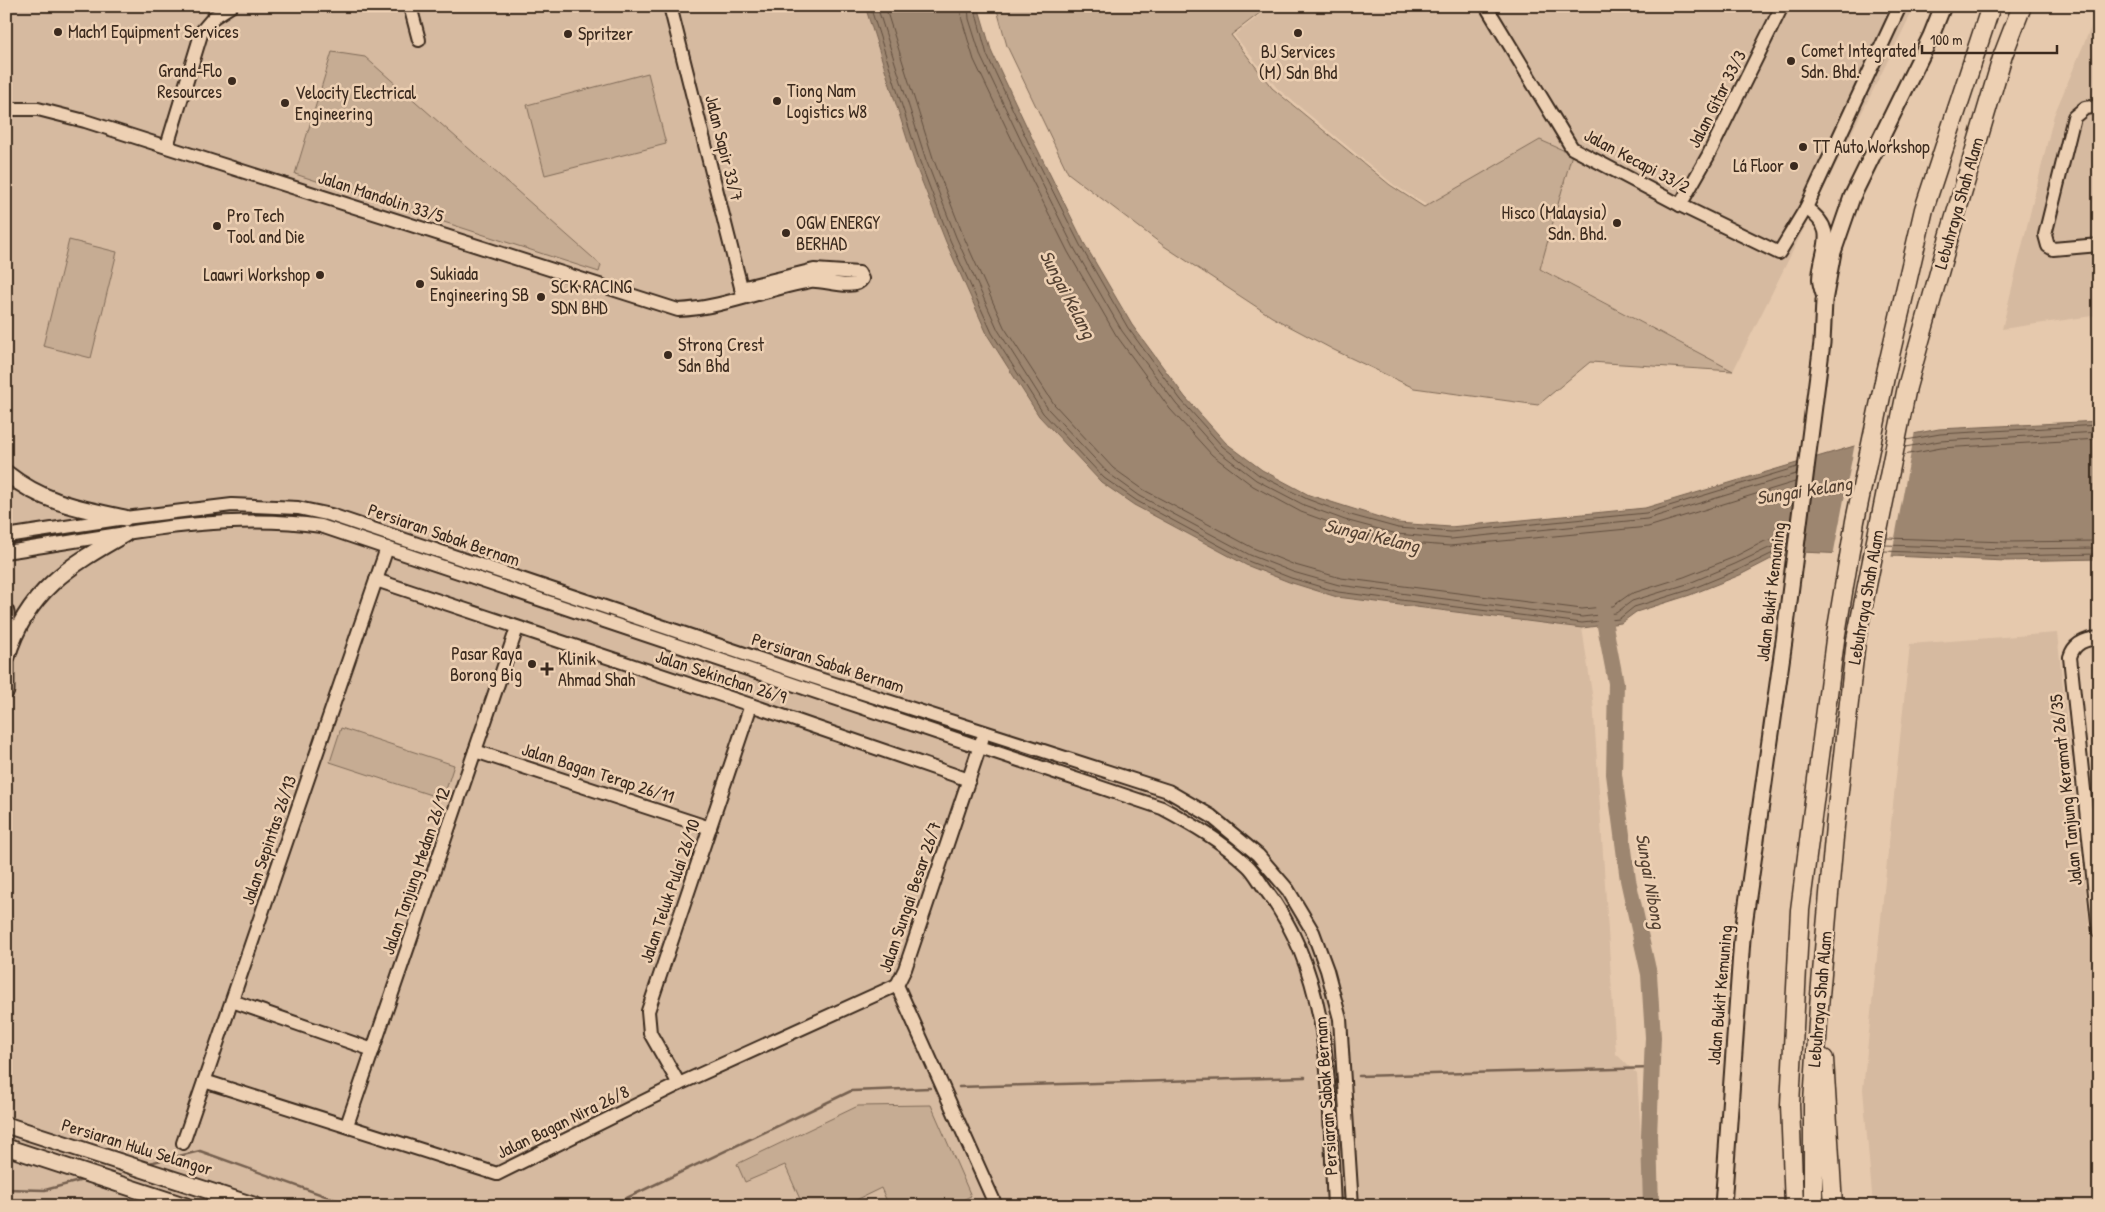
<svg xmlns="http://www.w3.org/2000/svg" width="2105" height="1212" viewBox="0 0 2105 1212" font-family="'Patrick Hand',sans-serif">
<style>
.built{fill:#d6baa0}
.green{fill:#c6ac93;stroke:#806b58}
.water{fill:#9d8670;stroke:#76614f}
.pier{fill:#e6c9ad}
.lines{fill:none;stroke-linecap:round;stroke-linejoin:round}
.shore{stroke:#624f3f;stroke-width:1}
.stream{stroke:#76614f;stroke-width:2.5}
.river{stroke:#9d8670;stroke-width:16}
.minor-casing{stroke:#3b2a1e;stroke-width:16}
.major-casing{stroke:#3b2a1e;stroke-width:19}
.highway-casing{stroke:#3b2a1e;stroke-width:21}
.minor{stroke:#edd0b3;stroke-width:12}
.major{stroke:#edd0b3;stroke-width:15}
.highway{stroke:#edd0b3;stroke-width:18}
.poi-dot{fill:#3b2a1e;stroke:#edd0b3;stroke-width:2}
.labels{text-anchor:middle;stroke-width:5;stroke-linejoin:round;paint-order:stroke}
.poi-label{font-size:18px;fill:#3b2a1e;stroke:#edd0b3;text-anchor:start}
.street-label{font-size:18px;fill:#3b2a1e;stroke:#edd0b3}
.water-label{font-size:19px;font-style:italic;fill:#544132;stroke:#edd0b3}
</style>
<rect width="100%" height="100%" fill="#e6c9ad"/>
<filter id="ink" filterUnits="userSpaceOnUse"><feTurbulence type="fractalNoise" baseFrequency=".02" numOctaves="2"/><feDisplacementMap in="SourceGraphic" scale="10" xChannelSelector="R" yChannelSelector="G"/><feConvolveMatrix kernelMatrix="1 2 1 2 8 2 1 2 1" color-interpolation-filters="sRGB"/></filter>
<g filter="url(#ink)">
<g class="built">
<path d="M6 6H865L915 164 946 242 988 336 1039 416 1134 505 1246 565 1289 582 1337 597 1582 628 1593 700 1616 1054 1637 1074 1645 1206H6Z"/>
<path d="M1272 6H1915L1733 371 1457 224 1394 185 1277 88 1234 35Z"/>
<path d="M2099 8V315L2002 329 2054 115Z"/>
<path d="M2057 633 2099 1013V1206H1873L1863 1089 1910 644Z"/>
<path d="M2099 646V734L2089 647Z"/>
</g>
<g class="green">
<path d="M996 6H1269L1231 35 1272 88 1390 185 1424 207 1540 140 1572 154 1540 269 1733 371 1590 362 1538 405 1414 388 1334 350 1272 317 1164 246 1068 173 1007 46Z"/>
<path d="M332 52 365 57 601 265 599 272 295 174Z"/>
<path d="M648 73 666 144 545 175 527 105Z"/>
<path d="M69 240 117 252 91 358 43 346Z"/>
<path d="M341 728 454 765 443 799 330 762Z"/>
<path d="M931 1105 971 1196 949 1206H889L881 1188 844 1206H803L785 1165 745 1182 737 1164 858 1106Z"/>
</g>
<path class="water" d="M865 6H978L992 53 1033 140 1084 243 1132 325 1185 397 1226 443 1262 470 1309 495 1398 523 1450 527 1645 508 1861 444 1939 429 2099 421V559L2006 561 1801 552 1773 558 1740 575 1690 595 1636 612 1621 623 1582 628 1337 597 1289 582 1246 565 1134 505 1101 482 1039 416 988 336 946 242 915 164Z"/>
<path class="pier" d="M1915 431 1891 559 1833 556 1855 443Z"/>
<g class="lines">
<g class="shore">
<path d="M870 6 920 162 950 240 992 333 1043 413 1104 478 1137 501 1248 561 1291 578 1338 592 1582 623 1619 619 1634 607 1689 590 1738 570 1771 554 1787 550"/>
<path d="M877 6 926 160 956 237 998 330 1048 409 1108 473 1140 496 1250 555 1293 572 1339 585 1582 617 1616 613 1632 601 1687 584 1735 564 1769 548 1788 544"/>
<path d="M885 6 933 158 963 235 1004 327 1054 404 1113 468 1144 490 1253 548 1295 565 1341 578 1582 609 1613 606 1630 594 1684 577 1732 558 1765 541 1789 536"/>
<path d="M960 6 962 20 974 60 1016 148 1068 252 1116 335 1170 409 1212 455 1253 486 1301 512 1342 527 1396 542 1450 546 1648 527 1795 482"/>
<path d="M968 6 969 19 981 57 1023 145 1074 248 1122 331 1176 404 1218 451 1256 480 1304 505 1345 520 1397 534 1451 539 1647 519 1796 474"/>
<path d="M974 6 987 55 1028 142 1080 245 1128 328 1181 400 1222 446 1259 475 1307 499 1347 514 1398 528 1451 532 1646 513 1797 467"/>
<path d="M1906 440 1940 434 2099 425"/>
<path d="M1905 447 1940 441 2099 432"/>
<path d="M1904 455 1941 448 2099 439"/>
<path d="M1887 538 2006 542 2099 541"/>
<path d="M1885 545 2006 549 2099 548"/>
<path d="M1884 551 2006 556 2099 554"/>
</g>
<g class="stream">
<path d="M1359 1076 1652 1068"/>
<path d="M959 1087 1305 1077"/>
<path d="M145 1164 200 1151 353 1206"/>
<path d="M6 1189 45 1190 83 1180"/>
<path d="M610 1206 851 1091 930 1088"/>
</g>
<path class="river" d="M1603 605 1605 626 1616 683 1614 774 1628 880 1649 974 1653 1037 1649 1136 1651 1206"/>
<g class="minor-casing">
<g id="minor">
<path d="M410 6 419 40"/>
<path d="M670 6 743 295"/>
<path d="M1486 6 1572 148 1680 205 1779 253 1806 208 1900 6"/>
<path d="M2099 106 2085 108 2074 117 2045 235 2048 246 2053 249 2099 245"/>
<path d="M6 109H38L85 121 678 310C723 308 765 289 810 281 823 279 854 292 862 279L859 273 814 270 741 288"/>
<path d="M167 146 202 31 214 17 231 6"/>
<path d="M1680 205 1708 156 1782 6"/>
<path d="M1806 208C1840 232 1820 247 1819 279 1819 285 1822 293 1824 299"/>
<path d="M6 536 125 518 232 505 298 508 331 515 813 677 1168 791 1211 816 1258 855 1288 890 1313 932 1327 970 1340 1019 1352 1206"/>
<path d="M6 552C107 537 219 511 321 526L1162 808C1192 824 1222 841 1247 865 1254 871 1259 881 1265 889 1335 979 1328 1098 1334 1206"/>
<path d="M376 580 751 705 969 780"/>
<path d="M2099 638C2085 639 2074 643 2070 657L2099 932"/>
<path d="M982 740 905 969 897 985 996 1206"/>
<path d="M475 751 710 828"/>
<path d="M232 1001 373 1050"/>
<path d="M204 1081 497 1174 679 1084 897 985"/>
<path d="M679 1084 650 1033 648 1011 751 705"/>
<path d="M347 1125 517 628"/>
<path d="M183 1143 387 548"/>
<path d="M214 1206 218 1192"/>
</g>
</g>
<g class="major-casing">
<g id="major">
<path d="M6 473C44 503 78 508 125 518"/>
<path d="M6 612V691"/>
<path d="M7 657C26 592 70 565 125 534"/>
<path d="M6 1125 256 1206"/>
<path d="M6 1147 186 1206"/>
<path d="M1723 1206 1742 939 1784 641 1822 343 1824 301 1833 252 1852 197 1931 36 1943 6"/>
</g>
</g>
<g class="highway-casing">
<g id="highway">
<path d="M1824 1059 1833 1206"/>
<path d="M1794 1206 1790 1105 1800 910 1835 640 1855 521 1885 377 1924 209 1991 6"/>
<path d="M1813 1206V1103L1819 1007 1835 826 1856 640 1907 387 1949 237 2003 55 2022 6"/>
</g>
</g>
<use href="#minor" class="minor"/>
<use href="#major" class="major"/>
<use href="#highway" class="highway"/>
</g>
</g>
<g class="poi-dot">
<circle cx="58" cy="32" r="5"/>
<circle cx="1298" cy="33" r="5"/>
<circle cx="568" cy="34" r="5"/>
<circle cx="1791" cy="61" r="5"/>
<circle cx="232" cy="81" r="5"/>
<circle cx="777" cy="101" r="5"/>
<circle cx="285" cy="103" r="5"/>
<circle cx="1803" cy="147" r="5"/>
<circle cx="1794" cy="166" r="5"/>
<circle cx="1617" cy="223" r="5"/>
<circle cx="217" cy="226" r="5"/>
<circle cx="786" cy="233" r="5"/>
<circle cx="320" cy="275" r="5"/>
<circle cx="420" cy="284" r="5"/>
<circle cx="541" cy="297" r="5"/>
<circle cx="668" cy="355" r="5"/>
<circle cx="532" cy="664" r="5"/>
<path d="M544.5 661.5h5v5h5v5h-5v5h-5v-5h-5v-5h5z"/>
</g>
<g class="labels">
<g class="poi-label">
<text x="68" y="38">Mach1 Equipment Services</text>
<text x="578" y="40">Spritzer</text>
<text x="1801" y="57">Comet Integrated<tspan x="1801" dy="21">Sdn. Bhd.</tspan></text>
<text x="1298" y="58" text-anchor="middle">BJ Services<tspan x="1298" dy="21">(M) Sdn Bhd</tspan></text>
<text x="222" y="77" text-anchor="end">Grand-Flo<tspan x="222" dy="21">Resources</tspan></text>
<text x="787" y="97">Tiong Nam<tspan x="787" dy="21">Logistics W8</tspan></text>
<text x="295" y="99">Velocity Electrical<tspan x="295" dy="21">Engineering</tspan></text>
<text x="1813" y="153">TT Auto Workshop</text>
<text x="1784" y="172" text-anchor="end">Lá Floor</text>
<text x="1607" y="219" text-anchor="end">Hisco (Malaysia)<tspan x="1607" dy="21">Sdn. Bhd.</tspan></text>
<text x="227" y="222">Pro Tech<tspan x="227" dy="21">Tool and Die</tspan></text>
<text x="796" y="229">OGW ENERGY<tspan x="796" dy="21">BERHAD</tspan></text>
<text x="430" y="280">Sukiada<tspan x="430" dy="21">Engineering SB</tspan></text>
<text x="310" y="281" text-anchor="end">Laawri Workshop</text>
<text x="551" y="293">SCK RACING<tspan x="551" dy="21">SDN BHD</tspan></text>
<text x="678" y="351">Strong Crest<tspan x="678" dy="21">Sdn Bhd</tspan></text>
<text x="522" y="660" text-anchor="end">Pasar Raya<tspan x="522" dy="21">Borong Big</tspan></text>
<text x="558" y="665">Klinik<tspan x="558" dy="21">Ahmad Shah</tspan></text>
</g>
<g class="street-label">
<text transform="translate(1717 99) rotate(-63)" y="6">Jalan Gitar 33/3</text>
<text transform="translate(724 148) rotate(76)" y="6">Jalan Sapir 33/7</text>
<text transform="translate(1637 161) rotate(28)" y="6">Jalan Kecapi 33/2</text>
<text transform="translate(381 197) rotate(18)" y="6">Jalan Mandolin 33/5</text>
<text transform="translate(1959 203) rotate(-74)" y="6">Lebuhraya Shah Alam</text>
<text transform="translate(444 535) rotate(19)" y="6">Persiaran Sabak Bernam</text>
<text transform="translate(1771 592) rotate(-83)" y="6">Jalan Bukit Kemuning</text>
<text transform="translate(1866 597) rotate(-80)" y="6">Lebuhraya Shah Alam</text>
<text transform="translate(828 663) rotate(18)" y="6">Persiaran Sabak Bernam</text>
<text transform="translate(721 677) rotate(18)" y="6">Jalan Sekinchan 26/9</text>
<text transform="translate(598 773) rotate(18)" y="6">Jalan Bagan Terap 26/11</text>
<text transform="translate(2066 790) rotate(-96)" y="6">Jalan Tanjung Keramat 26/35</text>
<text transform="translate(269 840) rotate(-71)" y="6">Jalan Sepintas 26/13</text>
<text transform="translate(416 871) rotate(-71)" y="6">Jalan Tanjung Medan 26/12</text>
<text transform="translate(670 891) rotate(-71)" y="6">Jalan Teluk Pulai 26/10</text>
<text transform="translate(910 897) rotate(-71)" y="6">Jalan Sungai Besar 26/7</text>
<text transform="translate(1720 995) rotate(-85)" y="6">Jalan Bukit Kemuning</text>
<text transform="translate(1820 999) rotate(-85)" y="6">Lebuhraya Shah Alam</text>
<text transform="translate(1326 1096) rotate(-94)" y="6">Persiaran Sabak Bernam</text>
<text transform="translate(563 1122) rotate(-26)" y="6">Jalan Bagan Nira 26/8</text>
<text transform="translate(137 1147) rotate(17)" y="6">Persiaran Hulu Selangor</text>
</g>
<g class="water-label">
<text transform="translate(1068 294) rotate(62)" y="7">Sungai Kelang</text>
<text transform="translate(1804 490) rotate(-9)" y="7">Sungai Kelang</text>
<text transform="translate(1372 535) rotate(13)" y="7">Sungai Kelang</text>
<text transform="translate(1651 881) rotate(80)" y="7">Sungai Nibong</text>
</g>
</g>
<rect width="2105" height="1212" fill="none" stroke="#edd0b3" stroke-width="25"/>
<rect x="12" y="12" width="2080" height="1187" fill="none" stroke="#3b2a1e" stroke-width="2" filter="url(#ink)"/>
<path d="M1922 45v8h135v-8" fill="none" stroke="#3b2a1e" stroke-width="2.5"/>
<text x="1930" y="45" font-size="15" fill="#3b2a1e" stroke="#edd0b3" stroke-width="4" paint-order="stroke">100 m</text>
</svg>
